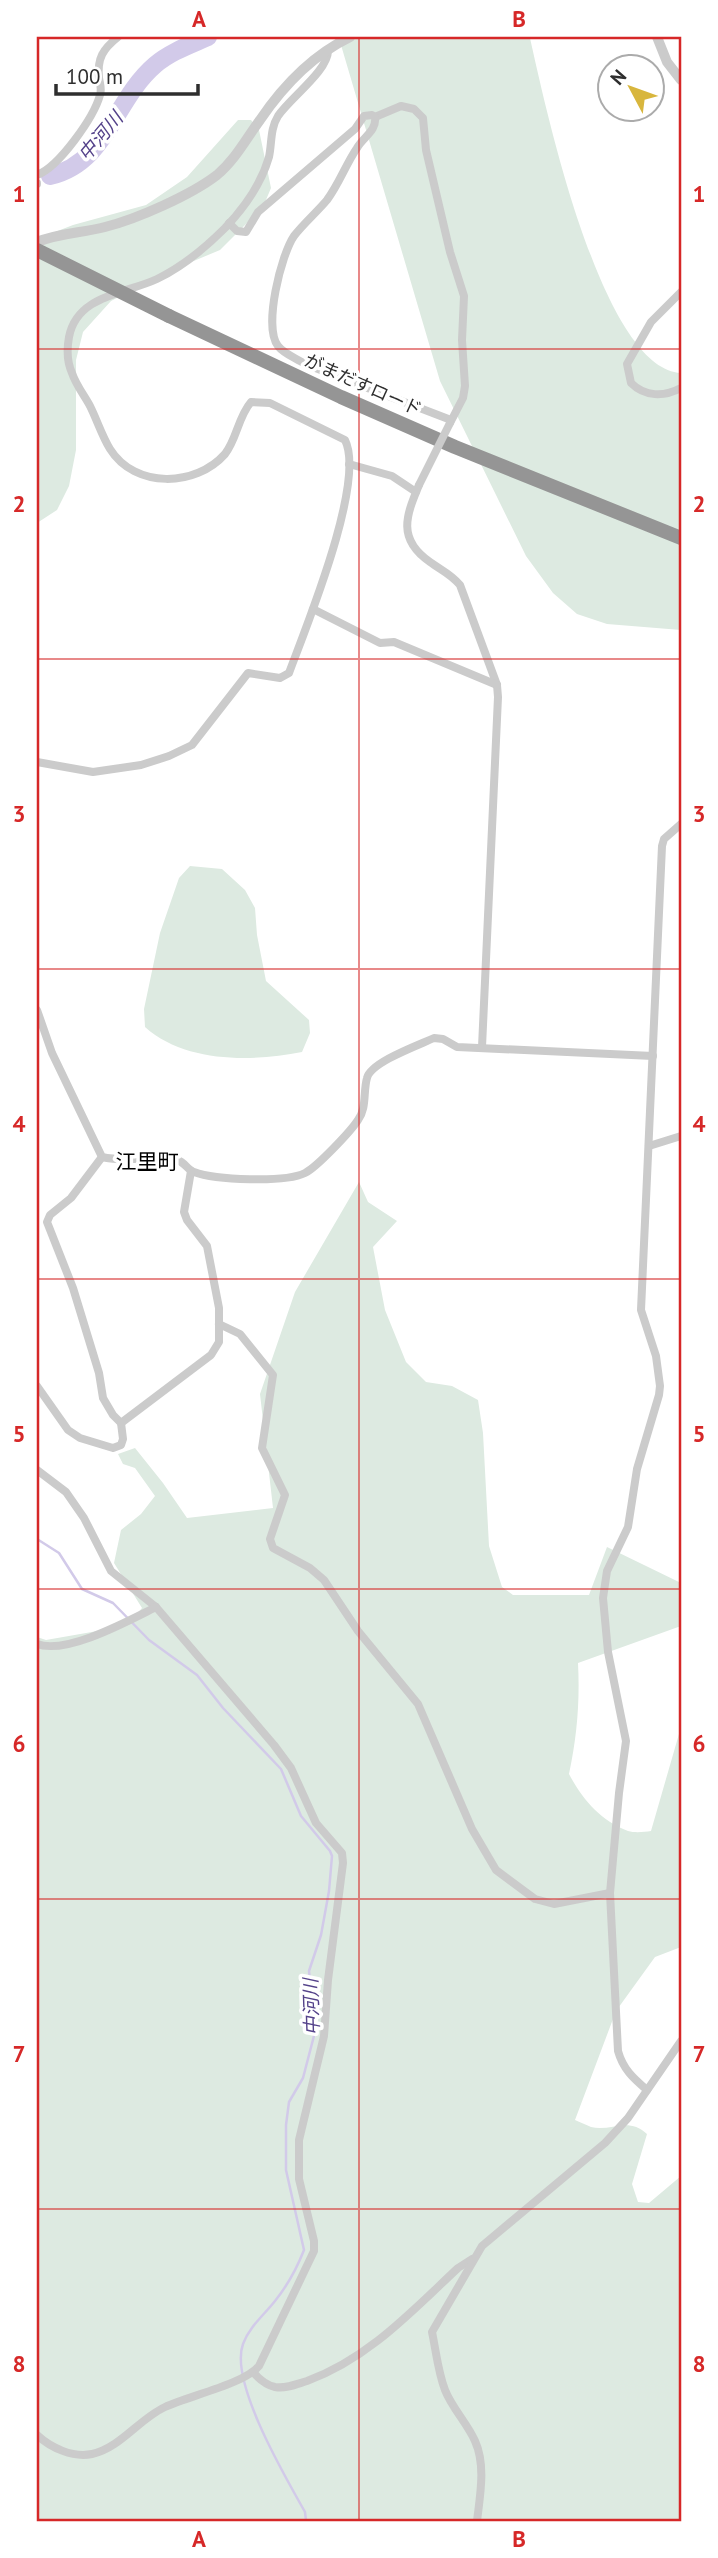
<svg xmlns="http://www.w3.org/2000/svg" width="718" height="2558" viewBox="0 0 718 2558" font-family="'PT Sans','Noto Sans JP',sans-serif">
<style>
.green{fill:#ddeae1}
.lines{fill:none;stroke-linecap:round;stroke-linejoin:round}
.stream{stroke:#d2cae9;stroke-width:2.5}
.river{stroke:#d2cae9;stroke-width:18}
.minor{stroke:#cbcbcb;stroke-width:8}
.tertiary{stroke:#cbcbcb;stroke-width:10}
.motorway{stroke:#959595;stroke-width:14}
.minor-bridge{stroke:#cbcbcb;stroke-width:8}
.motorway-bridge{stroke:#959595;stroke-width:14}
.grid{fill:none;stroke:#d62828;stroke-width:2;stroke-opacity:0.55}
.labels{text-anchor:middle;stroke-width:7;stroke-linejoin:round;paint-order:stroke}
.street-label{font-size:18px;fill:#2e2e2e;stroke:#fff}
.water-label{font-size:19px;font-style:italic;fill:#54428a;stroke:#fff}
.quarter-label{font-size:21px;fill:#000;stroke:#fff}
.neatline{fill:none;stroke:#d62828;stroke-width:2.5}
.grid-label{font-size:23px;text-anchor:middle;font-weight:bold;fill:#d62828}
</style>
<rect width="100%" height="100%" fill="#fff"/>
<g class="green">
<path d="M345 37 530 38C545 104 601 369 681 373V630L607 624 577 614 553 593 526 556 440 381 341 45Z"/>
<path d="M238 120H251L259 130 271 188 263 207 220 250 165 273 111 301 83 332 76 360V450L69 486 57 510 37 523V239L73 225 146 205 187 177Z"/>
<path d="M190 866 222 869 245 890 255 908 257 935 266 981 309 1020 310 1033 302 1052C252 1062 185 1063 145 1027L144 1009 160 933 179 878Z"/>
<path d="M359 1182 368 1202 397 1221 373 1247 385 1310 406 1362 426 1382 452 1386 478 1400 483 1433 489 1546 502 1587 513 1595H589L607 1547 681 1583V1626L578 1663C580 1701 577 1737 569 1774 582 1799 601 1821 628 1831 635 1833 644 1832 651 1831L681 1727V1947L655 1957 616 2011 575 2120C580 2122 586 2125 591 2127 611 2132 628 2116 647 2134L632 2184 638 2202 649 2203 681 2176V2521H37V1637L46 1640 126 1626 142 1608 114 1563 121 1530 141 1514 155 1496 135 1468 123 1464 118 1454 135 1448 163 1483 187 1518 273 1508 260 1394 295 1292Z"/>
</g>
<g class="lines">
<path class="stream" d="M37 1539 59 1553 82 1589 113 1603 149 1640 197 1675 223 1708 281 1769 301 1816 330 1851 332 1856 329 1891 321 1935 309 1971 315 2032 303 2078 289 2102 286 2125V2170L304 2250C297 2268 287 2286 275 2301 264 2315 249 2327 243 2344 229 2382 286 2478 305 2512L306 2521"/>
<path class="river" d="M50 176C107 163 114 100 155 65 170 52 190 45 208 37"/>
<g class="minor">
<path d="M375 117 401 106 414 109 423 118 426 150 450 252 464 296 462 340 465 386 463 398 450 423"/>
<path d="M37 175C59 167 94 117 100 95 102 89 100 84 99 78 97 58 103 49 118 37"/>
<path d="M37 183V184"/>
<path d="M229 223 237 231 246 232 258 212 355 129 364 116 372 115 375 117C377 131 363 137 357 148 346 164 339 184 327 200 317 212 304 223 294 236 281 255 263 327 278 346 284 354 296 358 305 364L451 420"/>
<path d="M681 292 651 322 627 364 631 383C645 397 664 397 681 388"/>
<path d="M349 464 392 476 416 492"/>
<path d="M419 485C406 516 397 539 430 562 441 570 451 574 460 585L497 685 498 697 482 1047"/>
<path d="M313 609 380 643 394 642 497 685"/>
<path d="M37 762 93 772 141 765 169 756 192 745 248 673 280 678 289 673C306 627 366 482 345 440L270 403 251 402C238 417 237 439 225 454 196 487 135 489 110 449 102 436 97 420 90 406 84 395 76 385 72 373 67 362 67 348 69 337 77 295 125 294 157 279 182 267 205 248 225 228 244 208 261 185 269 157 272 143 270 129 278 116 290 98 329 70 328 50"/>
<path d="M37 1010 52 1053 102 1157C127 1163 152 1155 177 1160 185 1162 187 1170 194 1172 215 1180 285 1183 305 1173 317 1167 351 1131 358 1120 367 1108 363 1092 367 1078 371 1062 419 1045 434 1038L443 1039 457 1047 653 1056"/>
<path d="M649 1146 681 1136"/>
<path d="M219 1324 240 1334 273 1375 262 1448 285 1495 270 1539 273 1548 310 1568 324 1580 358 1631 418 1704 472 1829 496 1870 535 1899 554 1904 610 1893"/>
<path d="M37 1386 68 1430 80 1438 113 1448 121 1445 123 1439 121 1423 113 1415 103 1398 99 1373 73 1288 47 1222 50 1215 71 1198 102 1157"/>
<path d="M121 1423 211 1355 219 1342V1308L207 1246 187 1220 184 1212 191 1171"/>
<path d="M37 1470 66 1492 84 1518 111 1571 156 1607 274 1745 291 1768 316 1823 342 1853 343 1863 328 1980 324 2036 299 2140V2179L314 2241V2251L259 2366C244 2384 188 2396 165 2407 139 2419 120 2448 92 2454 73 2458 51 2448 37 2435"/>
<path d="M37 1644C66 1655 128 1621 156 1607"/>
<path d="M647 2090C633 2078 623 2069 618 2051L610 1893 619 1793 626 1741 608 1652 603 1598 607 1571 628 1527 637 1469 659 1395 660 1386 656 1356 641 1310 662 846 664 839 681 824"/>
<path d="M253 2372C259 2379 266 2385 275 2387 286 2389 297 2384 307 2381 368 2359 412 2311 458 2268L472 2259"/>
<path d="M477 2521C480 2496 486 2465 475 2441 467 2423 452 2408 445 2390 438 2372 436 2351 432 2332L482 2246 605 2143 628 2118 681 2041"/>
</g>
<g class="tertiary">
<path d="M657 37 667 62 681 80"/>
<path d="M37 242C59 233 82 233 105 227 137 219 191 195 217 175 235 160 246 139 260 120 283 86 313 55 350 37"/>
</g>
<path class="motorway" d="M169 316 341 397 455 447 681 538"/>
<path class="minor-bridge" d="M419 485 450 423"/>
<path class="motorway-bridge" d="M37 250 169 316"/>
</g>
<path class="grid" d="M359 37V2521M37 349H681M37 659H681M37 969H681M37 1279H681M37 1589H681M37 1899H681M37 2209H681"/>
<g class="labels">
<g class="street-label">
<text transform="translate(363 385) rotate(24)" y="6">がまだすロード</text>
</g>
<g class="water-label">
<text transform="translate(100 136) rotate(-50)" y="7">中河川</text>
<text transform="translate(311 2007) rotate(-92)" y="7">中河川</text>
</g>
<g class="quarter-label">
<text x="147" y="1169">江里町</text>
</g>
</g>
<rect width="718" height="2558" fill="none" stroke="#ffffff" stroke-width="77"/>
<g transform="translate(631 88) rotate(311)"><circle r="33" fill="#ffffff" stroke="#ababab" stroke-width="2"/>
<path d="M0-5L12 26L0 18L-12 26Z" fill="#d8b63d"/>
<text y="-10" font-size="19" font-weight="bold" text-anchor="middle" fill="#2e2e2e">N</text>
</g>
<path d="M56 84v10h142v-10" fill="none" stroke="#2e2e2e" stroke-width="3.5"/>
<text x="66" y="84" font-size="21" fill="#2e2e2e" stroke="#ffffff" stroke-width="5" paint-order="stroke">100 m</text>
<rect x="38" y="38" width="642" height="2482" class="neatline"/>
<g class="grid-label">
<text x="199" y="27">A</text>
<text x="519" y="27">B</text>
<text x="19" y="202">1</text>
<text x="699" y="202">1</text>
<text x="19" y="512">2</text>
<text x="699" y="512">2</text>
<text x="19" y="822">3</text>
<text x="699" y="822">3</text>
<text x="19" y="1132">4</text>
<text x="699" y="1132">4</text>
<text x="19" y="1442">5</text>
<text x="699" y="1442">5</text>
<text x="19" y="1752">6</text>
<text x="699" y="1752">6</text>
<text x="19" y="2062">7</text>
<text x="699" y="2062">7</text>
<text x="19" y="2372">8</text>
<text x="699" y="2372">8</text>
<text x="199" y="2547">A</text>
<text x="519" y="2547">B</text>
</g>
</svg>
